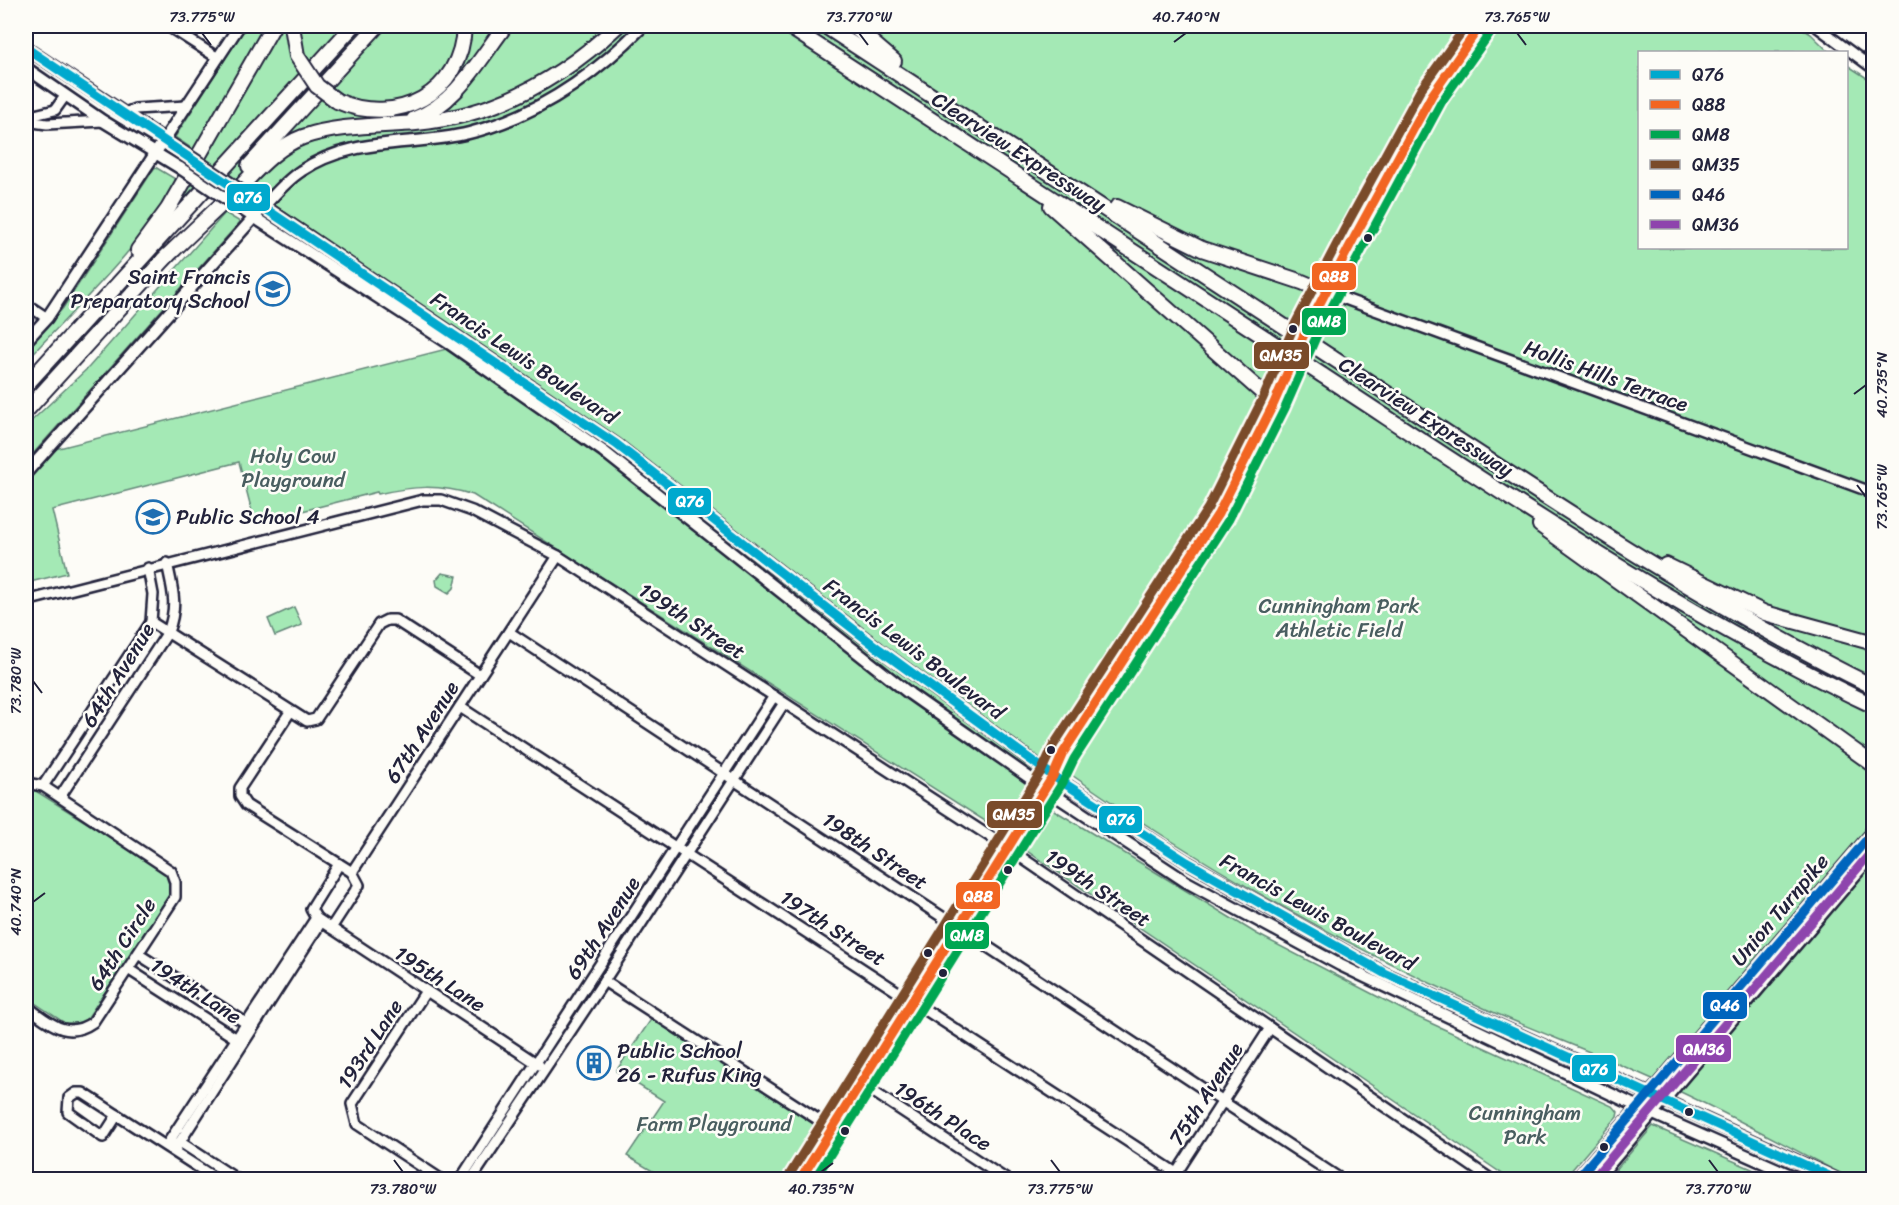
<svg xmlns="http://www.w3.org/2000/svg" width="1899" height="1205" viewBox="0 0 1899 1205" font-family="Sriracha,sans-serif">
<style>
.green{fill:#a4e9b5;stroke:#638678;stroke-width:1.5}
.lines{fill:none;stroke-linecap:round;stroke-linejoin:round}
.minor-casing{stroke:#22223b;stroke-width:14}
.major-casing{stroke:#22223b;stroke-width:15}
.highway-casing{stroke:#22223b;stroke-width:18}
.minor{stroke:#fdfcf7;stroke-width:9}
.major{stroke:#fdfcf7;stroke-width:10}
.highway{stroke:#fdfcf7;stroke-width:14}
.major-bridge-casing{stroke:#22223b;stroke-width:15;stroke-linecap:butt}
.highway-bridge-casing{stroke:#22223b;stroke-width:18;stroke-linecap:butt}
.major-bridge{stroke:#fdfcf7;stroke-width:10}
.highway-bridge{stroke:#fdfcf7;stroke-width:14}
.bus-1-casing{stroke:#fdfcf7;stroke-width:14}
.bus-2-casing{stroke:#fdfcf7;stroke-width:14}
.bus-3-casing{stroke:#fdfcf7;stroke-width:14}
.bus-4-casing{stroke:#fdfcf7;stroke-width:14}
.bus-5-casing{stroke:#fdfcf7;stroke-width:14}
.bus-6-casing{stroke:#fdfcf7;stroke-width:14}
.bus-1{stroke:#00a9ce;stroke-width:9}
.bus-2{stroke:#f26522;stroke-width:9}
.bus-3{stroke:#00a651;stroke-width:9}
.bus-4{stroke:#7a4b2a;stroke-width:9}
.bus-5{stroke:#0065bd;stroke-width:9}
.bus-6{stroke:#8e44ad;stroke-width:9}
.ticks{fill:none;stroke:#22223b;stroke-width:2}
.bus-dot{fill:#22223b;stroke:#fdfcf7;stroke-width:2}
.labels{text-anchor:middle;stroke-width:5;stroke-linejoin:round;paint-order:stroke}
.street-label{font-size:21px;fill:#22223b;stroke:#fdfcf7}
.poi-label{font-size:21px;fill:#22223b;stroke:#fdfcf7;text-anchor:start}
.park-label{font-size:21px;fill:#495e60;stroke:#fdfcf7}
.line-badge{stroke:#fdfcf7;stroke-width:2}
.badge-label{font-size:16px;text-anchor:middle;font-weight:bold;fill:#fff}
.neatline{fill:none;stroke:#22223b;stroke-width:2}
.ticks-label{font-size:15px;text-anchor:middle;fill:#22223b}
</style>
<rect width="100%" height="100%" fill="#fdfcf7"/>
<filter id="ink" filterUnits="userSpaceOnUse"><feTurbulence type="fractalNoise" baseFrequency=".0167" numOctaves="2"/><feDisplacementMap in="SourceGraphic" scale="12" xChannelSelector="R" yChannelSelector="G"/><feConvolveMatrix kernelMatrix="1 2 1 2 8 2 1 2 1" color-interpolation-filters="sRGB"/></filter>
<g filter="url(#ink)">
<g class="green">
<path d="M246 26H1798L1811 34 1829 52H1640V248H1846L1847 65 1873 82 1874 478 1863 497 1874 501 1873 1179H1852C1784 1145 1717 1107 1648 1077 1595 1053 1541 1033 1488 1010 1333 940 1188 858 1049 759L996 828 473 495C439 484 413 486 378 494L377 492 255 523 239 462 52 510 67 573 26 583V426L89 367 225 213 240 222 32 455 474 342 216 165 183 199 184 190 203 156 175 137Z"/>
<path d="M155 167 177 180C146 243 74 309 26 361V351L63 308Z"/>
<path d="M442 573 457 576 454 588 449 593 437 586 436 580Z"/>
<path d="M294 607 302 625 275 636 268 619Z"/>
<path d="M26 788H31L163 870 171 884 169 898 84 1023H65L26 997Z"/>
<path d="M1049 807 1257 934 1413 1015 1614 1107 1618 1112 1617 1117 1564 1179H1510L1024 849Z"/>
<path d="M652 1018 814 1124 781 1179H666L627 1156 664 1101 616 1071Z"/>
<path d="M1653 1126 1662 1130 1775 1179H1608Z"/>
</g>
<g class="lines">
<g class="minor-casing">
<g id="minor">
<path d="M168 26 218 58"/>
<path d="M1816 26 1874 69"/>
<path d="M125 113 135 109 186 106"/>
<path d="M26 117 55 110 65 96"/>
<path d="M26 121 47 124 103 121"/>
<path d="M1326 292 1874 493"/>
<path d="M26 304 47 318"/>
<path d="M26 601 423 500H441L472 511 558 556 1006 847 1492 1180"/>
<path d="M151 622 307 721 316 719 379 624 387 620H395L480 675"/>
<path d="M509 632 1342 1180"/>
<path d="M460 707 1187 1180"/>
<path d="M290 712 240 788V796L246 805 352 872"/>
<path d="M26 783 43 786 171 871 175 882V897L93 1022C66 1041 49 1022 26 1006"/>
<path d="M43 786 151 622 153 594 148 568"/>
<path d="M60 797 168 632C178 605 173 591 167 563"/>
<path d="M352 872 558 556"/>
<path d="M316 918 539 1065"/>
<path d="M316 918 311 909 339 864"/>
<path d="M331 928 359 885 352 872"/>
<path d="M138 954 249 1025"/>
<path d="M128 969 240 1041"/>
<path d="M604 981 822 1122"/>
<path d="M426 991 352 1104 357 1124 442 1180"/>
<path d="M860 1083 1007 1180"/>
<path d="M83 1093 117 1115 103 1137 68 1112 69 1098 76 1093Z"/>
<path d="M117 1115 218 1180"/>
<path d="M174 1144 180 1142 238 1180"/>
<path d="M166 1146 316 918"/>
<path d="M174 1151 321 922"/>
<path d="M808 1167 827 1180"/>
<path d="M460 1180 774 696"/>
<path d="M471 1180 604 981 784 703"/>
<path d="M800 1180 1053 776 1063 753 1218 514 1274 403 1306 330 1355 236 1432 95 1480 26"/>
<path d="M1172 1180 1270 1028"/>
</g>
</g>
<g class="major-casing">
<g id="major">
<path d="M26 48 188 155"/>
<path d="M26 68 103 121 180 168"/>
<path d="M246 194 616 444 879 649 1053 776 1187 862 1384 973 1839 1180"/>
<path d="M235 205 450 344 603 451 910 694 1044 788 1185 881 1340 965 1651 1113 1802 1180"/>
<path d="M26 341 47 318 239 26"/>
<path d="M26 473 265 205C276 193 287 180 301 171 352 136 413 147 469 133 537 116 595 75 643 26"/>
<path d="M1576 1180 1874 830"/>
<path d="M1596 1180 1874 853"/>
</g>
</g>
<g class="highway-casing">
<g id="highway">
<path d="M292 26 297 56"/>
<path d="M788 26 1267 339"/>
<path d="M825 26 1276 321"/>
<path d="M853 26 894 61"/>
<path d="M337 101C397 127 462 94 464 26"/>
<path d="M414 119C456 104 479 60 505 26"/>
<path d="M249 166 377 26"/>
<path d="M1051 206 1274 403"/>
<path d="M1117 207 1202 249 1302 282 1326 292"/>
<path d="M138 250 168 209 273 26"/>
<path d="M163 260C187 237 211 214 236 191 256 171 276 147 303 137 337 125 380 126 416 123 495 116 561 79 617 26"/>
<path d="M1331 357C1510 473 1682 593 1874 687"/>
<path d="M1322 375C1501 492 1679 614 1874 706"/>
<path d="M26 385 353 26"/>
<path d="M26 411 168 255"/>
<path d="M1540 525 1874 765"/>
<path d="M1666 565 1765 613 1874 643"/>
<path d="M1873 831 1874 829"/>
</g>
</g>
<use href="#minor" class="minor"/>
<use href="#major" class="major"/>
<use href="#highway" class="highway"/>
<g class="major-bridge-casing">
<g id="major-bridge">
<path d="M188 155 246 194"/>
<path d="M180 168 235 205"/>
</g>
</g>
<g class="highway-bridge-casing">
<g id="highway-bridge">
<path d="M297 56 317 86 337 101"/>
<path d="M1276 321 1331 357"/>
<path d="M1267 339 1322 375"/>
</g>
</g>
<use href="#major-bridge" class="major-bridge"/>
<use href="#highway-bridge" class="highway-bridge"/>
<g class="bus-1-casing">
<path id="bus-1" d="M26 48 616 444 879 649 1053 776 1187 862 1384 973 1838 1180"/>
</g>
<g class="bus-2-casing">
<path id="bus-2" d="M800 1180 1053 776 1063 753 1218 514 1274 403 1306 330 1355 236 1432 95 1480 26"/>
</g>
<g class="bus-3-casing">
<path id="bus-3" d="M814 1180 1063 782 1074 759 1229 519 1285 408 1317 335 1366 242 1442 101 1490 33"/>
</g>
<g class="bus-4-casing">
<path id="bus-4" d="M790 1174 1042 770 1053 746 1208 508 1263 398 1295 324 1344 230 1421 89 1466 26"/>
</g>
<g class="bus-5-casing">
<path id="bus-5" d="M1576 1180 1874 831"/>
</g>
<g class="bus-6-casing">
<path id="bus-6" d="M1592 1180 1874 849"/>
</g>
<use href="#bus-1" class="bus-1"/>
<use href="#bus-2" class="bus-2"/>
<use href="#bus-3" class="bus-3"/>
<use href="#bus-4" class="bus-4"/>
<use href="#bus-5" class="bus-5"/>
<use href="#bus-6" class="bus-6"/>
</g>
</g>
<path class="ticks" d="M202 33 211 45M859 33 868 45M1517 33 1526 45M1174 42 1186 33M1854 394 1866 385M1857 485 1866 497M33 681 42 693M33 902 45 893M394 1160 403 1172M1051 1160 1060 1172M1709 1160 1718 1172M821 1172 833 1163"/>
<defs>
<g id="school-ring" transform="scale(1.725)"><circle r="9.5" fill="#fdfcf7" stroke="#1f6fb2" stroke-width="1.5"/><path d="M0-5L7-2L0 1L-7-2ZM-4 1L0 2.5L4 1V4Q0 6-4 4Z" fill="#1f6fb2"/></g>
<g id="building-ring" transform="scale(1.725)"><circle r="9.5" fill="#fdfcf7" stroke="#1f6fb2" stroke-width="1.5"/><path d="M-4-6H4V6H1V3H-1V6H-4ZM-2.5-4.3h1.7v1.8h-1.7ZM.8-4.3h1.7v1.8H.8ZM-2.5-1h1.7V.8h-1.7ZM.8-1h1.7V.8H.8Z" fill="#1f6fb2"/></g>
</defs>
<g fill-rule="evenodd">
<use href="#school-ring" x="273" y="289"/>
<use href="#school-ring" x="153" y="517"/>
<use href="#building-ring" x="594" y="1063"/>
</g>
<g class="bus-dot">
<circle cx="1368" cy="238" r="5"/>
<circle cx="1293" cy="329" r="5"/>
<circle cx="1051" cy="750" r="5"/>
<circle cx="1008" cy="870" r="5"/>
<circle cx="928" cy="953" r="5"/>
<circle cx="943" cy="973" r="5"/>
<circle cx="1689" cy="1112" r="5"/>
<circle cx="845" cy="1131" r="5"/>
<circle cx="1604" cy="1147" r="5"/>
</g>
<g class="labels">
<g class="street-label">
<text transform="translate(1019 152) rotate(33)" y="7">Clearview Expressway</text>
<text transform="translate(524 358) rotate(34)" y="7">Francis Lewis Boulevard</text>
<text transform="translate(1606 376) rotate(20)" y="7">Hollis Hills Terrace</text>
<text transform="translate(1426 417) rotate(33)" y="7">Clearview Expressway</text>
<text transform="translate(692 621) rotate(33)" y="7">199th Street</text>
<text transform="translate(914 649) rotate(37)" y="7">Francis Lewis Boulevard</text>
<text transform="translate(118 675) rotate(-58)" y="7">64th Avenue</text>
<text transform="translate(422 732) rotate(-57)" y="7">67th Avenue</text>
<text transform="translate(875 851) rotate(34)" y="7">198th Street</text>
<text transform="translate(1098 888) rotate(34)" y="7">199th Street</text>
<text transform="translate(1780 910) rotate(-50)" y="7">Union Turnpike</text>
<text transform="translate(1318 912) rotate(29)" y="7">Francis Lewis Boulevard</text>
<text transform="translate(603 928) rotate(-57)" y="7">69th Avenue</text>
<text transform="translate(833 928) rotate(33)" y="7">197th Street</text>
<text transform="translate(122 944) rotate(-57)" y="7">64th Circle</text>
<text transform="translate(440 979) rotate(33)" y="7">195th Lane</text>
<text transform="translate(196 991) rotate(33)" y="7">194th Lane</text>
<text transform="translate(370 1044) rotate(-57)" y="7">193rd Lane</text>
<text transform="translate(1206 1094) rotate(-57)" y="7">75th Avenue</text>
<text transform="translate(943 1116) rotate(33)" y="7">196th Place</text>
</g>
<g class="poi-label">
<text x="250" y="284" text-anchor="end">Saint Francis<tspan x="250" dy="24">Preparatory School</tspan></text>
<text x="176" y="524">Public School 4</text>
<text x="617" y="1058">Public School<tspan x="617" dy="24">26 - Rufus King</tspan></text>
</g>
<g class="park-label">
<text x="293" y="463">Holy Cow<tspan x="293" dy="24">Playground</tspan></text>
<text x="1339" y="613">Cunningham Park<tspan x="1339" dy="24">Athletic Field</tspan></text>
<text x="1525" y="1120">Cunningham<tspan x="1525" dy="24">Park</tspan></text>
<text x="714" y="1131">Farm Playground</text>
</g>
</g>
<g class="line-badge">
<rect x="226" y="183" width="45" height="29" rx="6" fill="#00a9ce"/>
<rect x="1311" y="262" width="46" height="29" rx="6" fill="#f26522"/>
<rect x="1301" y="307" width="46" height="29" rx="6" fill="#00a651"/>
<rect x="1253" y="341" width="57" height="29" rx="6" fill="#7a4b2a"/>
<rect x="667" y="487" width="45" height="29" rx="6" fill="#00a9ce"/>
<rect x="986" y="800" width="57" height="29" rx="6" fill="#7a4b2a"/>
<rect x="1098" y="805" width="45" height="29" rx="6" fill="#00a9ce"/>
<rect x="955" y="881" width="46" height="29" rx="6" fill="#f26522"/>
<rect x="944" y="921" width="46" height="29" rx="6" fill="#00a651"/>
<rect x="1702" y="991" width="46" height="29" rx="6" fill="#0065bd"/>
<rect x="1675" y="1034" width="57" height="29" rx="6" fill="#8e44ad"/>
<rect x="1571" y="1054" width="46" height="29" rx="6" fill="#00a9ce"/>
</g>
<g class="badge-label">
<text x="248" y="203">Q76</text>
<text x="1334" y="282">Q88</text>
<text x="1324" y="327">QM8</text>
<text x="1281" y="361">QM35</text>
<text x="690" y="507">Q76</text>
<text x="1014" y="820">QM35</text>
<text x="1121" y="825">Q76</text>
<text x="978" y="902">Q88</text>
<text x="967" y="941">QM8</text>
<text x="1725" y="1011">Q46</text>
<text x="1704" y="1055">QM36</text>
<text x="1594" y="1075">Q76</text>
</g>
<rect width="1899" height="1205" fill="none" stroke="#fdfcf7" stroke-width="66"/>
<rect x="1638" y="51" width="210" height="198" fill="#fdfcf7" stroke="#a5a5ac" stroke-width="1.5"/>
<rect x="1650" y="70" width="30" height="9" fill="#00a9ce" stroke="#a5a5ac" stroke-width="1.5"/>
<text x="1692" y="81" font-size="18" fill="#22223b">Q76</text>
<rect x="1650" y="100" width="30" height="9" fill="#f26522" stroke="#a5a5ac" stroke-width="1.5"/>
<text x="1692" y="111" font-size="18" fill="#22223b">Q88</text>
<rect x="1650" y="130" width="30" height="9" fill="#00a651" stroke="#a5a5ac" stroke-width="1.5"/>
<text x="1692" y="141" font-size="18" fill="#22223b">QM8</text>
<rect x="1650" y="160" width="30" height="9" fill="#7a4b2a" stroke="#a5a5ac" stroke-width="1.5"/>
<text x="1692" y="171" font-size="18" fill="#22223b">QM35</text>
<rect x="1650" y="190" width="30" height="9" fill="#0065bd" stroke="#a5a5ac" stroke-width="1.5"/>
<text x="1692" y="201" font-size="18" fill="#22223b">Q46</text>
<rect x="1650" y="220" width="30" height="9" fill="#8e44ad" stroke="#a5a5ac" stroke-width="1.5"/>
<text x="1692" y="231" font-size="18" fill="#22223b">QM36</text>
<rect x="33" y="33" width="1833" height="1139" class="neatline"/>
<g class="ticks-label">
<text x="202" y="22">73.775°W</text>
<text x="859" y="22">73.770°W</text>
<text x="1186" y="22">40.740°N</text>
<text x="1517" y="22">73.765°W</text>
<text transform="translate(1882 385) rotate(-90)" y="5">40.735°N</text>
<text transform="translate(1882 497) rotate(-90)" y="5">73.765°W</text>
<text transform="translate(16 681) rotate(-90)" y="5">73.780°W</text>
<text transform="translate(16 902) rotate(-90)" y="5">40.740°N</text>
<text x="403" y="1194">73.780°W</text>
<text x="821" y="1194">40.735°N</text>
<text x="1060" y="1194">73.775°W</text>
<text x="1718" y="1194">73.770°W</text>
</g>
</svg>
